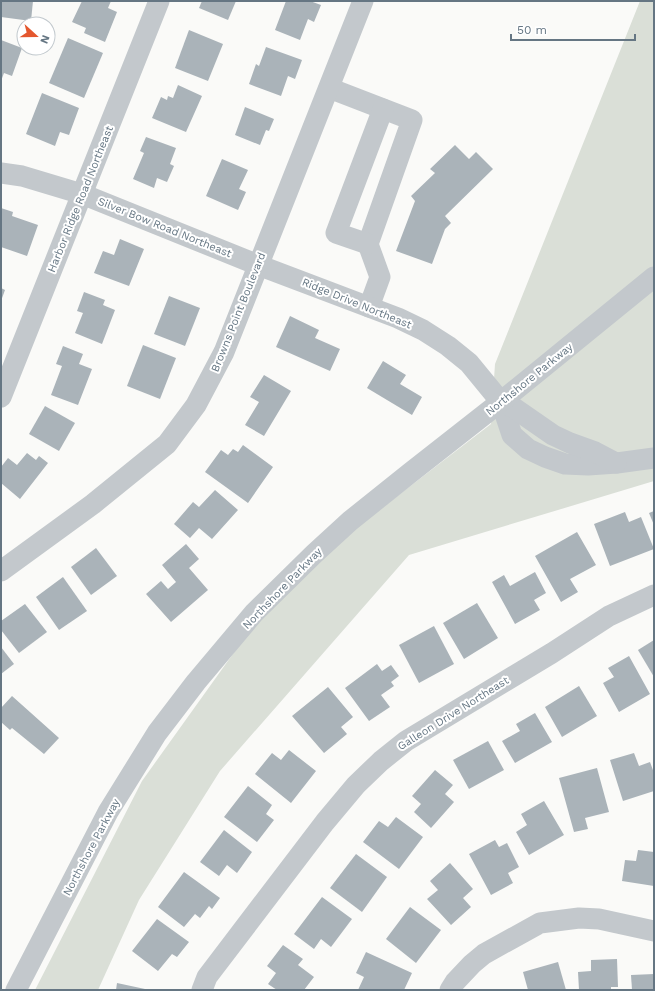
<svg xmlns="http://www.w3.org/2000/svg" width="655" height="991" viewBox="0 0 655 991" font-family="'Work Sans',sans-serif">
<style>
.green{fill:#dadfd7}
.building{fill:#aab3b9}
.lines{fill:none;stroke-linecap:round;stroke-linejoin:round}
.minor{stroke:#c3c8cc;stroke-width:21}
.labels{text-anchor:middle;stroke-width:4;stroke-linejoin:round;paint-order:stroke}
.street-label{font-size:11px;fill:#657683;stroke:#fff}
</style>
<rect width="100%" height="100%" fill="#fafaf8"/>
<path class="green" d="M640 1H654V481L409 555 220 771 139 900 98 990H35L142 781 283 584 491 424 495 364Z"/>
<g class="building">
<path d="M1 1H33L31 21 1 17Z"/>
<path d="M82 1H111L108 8 117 12 105 42 84 33 86 28 72 22Z"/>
<path d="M202 1H236L228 20 199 8Z"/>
<path d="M286 1H310L321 5 314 22 308 19 300 40 275 30Z"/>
<path d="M189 30 223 44 208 81 175 68Z"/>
<path d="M68 38 103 53 84 98 49 83Z"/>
<path d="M1 40 22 48 12 76 4 73 1 81Z"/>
<path d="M266 47 302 60 295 79 288 76 281 96 249 84 256 64 259 66Z"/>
<path d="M178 85 202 96 186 132 152 118 161 97 167 100 168 96 173 98Z"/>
<path d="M42 93 79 108 69 135 60 132 55 146 26 134Z"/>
<path d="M245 107 274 119 269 131 266 130 260 145 235 135Z"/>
<path d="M146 137 176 148 170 164 174 166 167 182 157 178 154 188 133 179 144 153 140 151Z"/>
<path d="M455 145 469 159 476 152 493 169 445 216 451 223 445 229 432 264 396 251 415 201 411 196 435 173 430 169Z"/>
<path d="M222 159 248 170 239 189 246 192 238 210 206 196Z"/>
<path d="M1 208 13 212 12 216 38 225 27 256 1 247Z"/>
<path d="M120 239 144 249 129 286 94 273 103 251 114 255Z"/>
<path d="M1 288 5 290 1 301Z"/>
<path d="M84 292 105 300 103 305 115 310 102 344 75 333 83 313 77 311Z"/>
<path d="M169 296 200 308 185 346 154 334Z"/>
<path d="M290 316 319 330 315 338 340 349 330 371 276 347Z"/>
<path d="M143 345 176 358 160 399 127 386Z"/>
<path d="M63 346 83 354 79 364 92 369 78 405 51 395 62 366 56 364Z"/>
<path d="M383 361 406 375 400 384 422 397 412 415 367 388Z"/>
<path d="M264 375 291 391 264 436 245 425 259 402 250 397Z"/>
<path d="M45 406 75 423 59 451 29 434Z"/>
<path d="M243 445 273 467 248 503 205 472 221 450 228 455 233 449 238 452Z"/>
<path d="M27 453 36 460 39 456 48 463 20 499 1 483V467L8 458 17 465Z"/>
<path d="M215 490 238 510 212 539 199 528 190 538 174 524 193 502 199 507Z"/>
<path d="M654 511V525L649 513Z"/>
<path d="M625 512 629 522 641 517 654 549 610 566 594 524Z"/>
<path d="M577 532 596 565 570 579 578 592 561 602 535 556Z"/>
<path d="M186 544 199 559 189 568 208 590 171 622 146 594 161 581 168 589 176 582 162 565Z"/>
<path d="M96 548 117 576 91 595 71 567Z"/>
<path d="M535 572 546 593 534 600 540 610 515 624 492 582 504 575 510 586Z"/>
<path d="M63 577 87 611 59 630 36 597Z"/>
<path d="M477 603 498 638 464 659 443 623Z"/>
<path d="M25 604 47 632 19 653 1 630V621Z"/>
<path d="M434 626 454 664 419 683 399 645Z"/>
<path d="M654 640V677L638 650Z"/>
<path d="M1 647 14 664 1 674Z"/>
<path d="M629 656 650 694 619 712 603 683 614 677 608 668Z"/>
<path d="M377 664 382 671 391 665 399 676 391 682 394 686 381 695 390 707 369 721 345 688Z"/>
<path d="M579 686 597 716 562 737 545 707Z"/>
<path d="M328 687 353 717 341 727 347 734 324 753 292 716Z"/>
<path d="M12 696 59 738 44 754 12 728 10 730 1 722V708Z"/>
<path d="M535 713 552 742 515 763 502 741 520 731 516 724Z"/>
<path d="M488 741 504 770 469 789 453 760Z"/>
<path d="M289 750 316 771 291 803 255 774 272 753 281 760Z"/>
<path d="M634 753 639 766 650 762 654 773V791L623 801 610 760Z"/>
<path d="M597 768 609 812 585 818 588 829 574 832 559 778Z"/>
<path d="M435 770 453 785 445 794 454 802 431 828 414 812 421 804 412 796Z"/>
<path d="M248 786 272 805 266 814 274 820 257 842 224 817Z"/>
<path d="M544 801 564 835 529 855 516 832 527 825 521 814Z"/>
<path d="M396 817 423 837 399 869 363 842 379 821 388 827Z"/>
<path d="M224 830 252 852 237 873 227 865 219 876 200 862Z"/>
<path d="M495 840 499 847 507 843 519 867 508 873 513 883 491 895 469 854Z"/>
<path d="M638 850 654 852V886L622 881 625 860 636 861Z"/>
<path d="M356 854 387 877 362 912 330 888Z"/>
<path d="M450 863 473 889 463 898 471 907 451 925 427 899 438 890 430 881Z"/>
<path d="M184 872 220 898 212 909 209 906 200 918 195 914 184 927 158 907Z"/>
<path d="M322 897 352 919 331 947 321 939 314 949 294 934Z"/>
<path d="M410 907 441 930 416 963 386 939Z"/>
<path d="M157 919 189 942 177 957 172 954 158 971 132 951Z"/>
<path d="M283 945 303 959 298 965 314 977 304 990H277L268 984 276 973 267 966Z"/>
<path d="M366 952 412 973 404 990H358L364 977 356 973Z"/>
<path d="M617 959 618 987H611V990H579L578 972 591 971V960Z"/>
<path d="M558 962 566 990H528L523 972Z"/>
<path d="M654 974V990H632L631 975Z"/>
<path d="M117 983 145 989V990H116Z"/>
</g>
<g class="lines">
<g class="minor">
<path d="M329 88 412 120 368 244 380 277 369 307"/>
<path d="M1 173 22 176 82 194 258 265 398 318 423 330 448 346 469 363 501 402 512 435 528 449 545 457 565 464 588 465 617 463 654 458"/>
<path d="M368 244 336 233 383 109"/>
<path d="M1 397 159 1"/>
<path d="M501 402 514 408 553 435 570 443 595 452 616 463"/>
<path d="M1 571 93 504 167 444 196 405 224 352 363 1"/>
<path d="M16 990 108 812 157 733 196 682 254 613 314 554 350 521 410 473 503 400 654 277"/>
<path d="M202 990 207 977 325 822 356 785 381 761 406 741 552 653 609 616 654 595"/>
<path d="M450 990 455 982 472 964 484 954 540 923 579 918 599 919 654 931"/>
</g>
</g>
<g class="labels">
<g class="street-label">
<text transform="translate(80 199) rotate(-68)" y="4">Harbor Ridge Road Northeast</text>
<text transform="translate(165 227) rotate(22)" y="4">Silver Bow Road Northeast</text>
<text transform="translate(357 303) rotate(22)" y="4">Ridge Drive Northeast</text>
<text transform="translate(238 312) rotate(-68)" y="4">Browns Point Boulevard</text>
<text transform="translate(529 379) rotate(-39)" y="4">Northshore Parkway</text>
<text transform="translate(282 588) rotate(-46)" y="4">Northshore Parkway</text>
<text transform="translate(453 713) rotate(-32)" y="4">Galleon Drive Northeast</text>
<text transform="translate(91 847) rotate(-62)" y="4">Northshore Parkway</text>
</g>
</g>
<rect width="655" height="991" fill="none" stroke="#657683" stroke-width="4"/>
<g transform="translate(36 36) rotate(111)"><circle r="19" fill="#ffffff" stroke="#c1c8cd"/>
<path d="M0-3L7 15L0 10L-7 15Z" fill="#e4572e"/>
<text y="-6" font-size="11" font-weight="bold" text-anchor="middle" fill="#657683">N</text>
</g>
<path d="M511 34v6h124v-6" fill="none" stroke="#657683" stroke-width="2"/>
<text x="517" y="34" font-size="12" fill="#657683" stroke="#ffffff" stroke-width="3" paint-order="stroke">50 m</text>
</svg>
